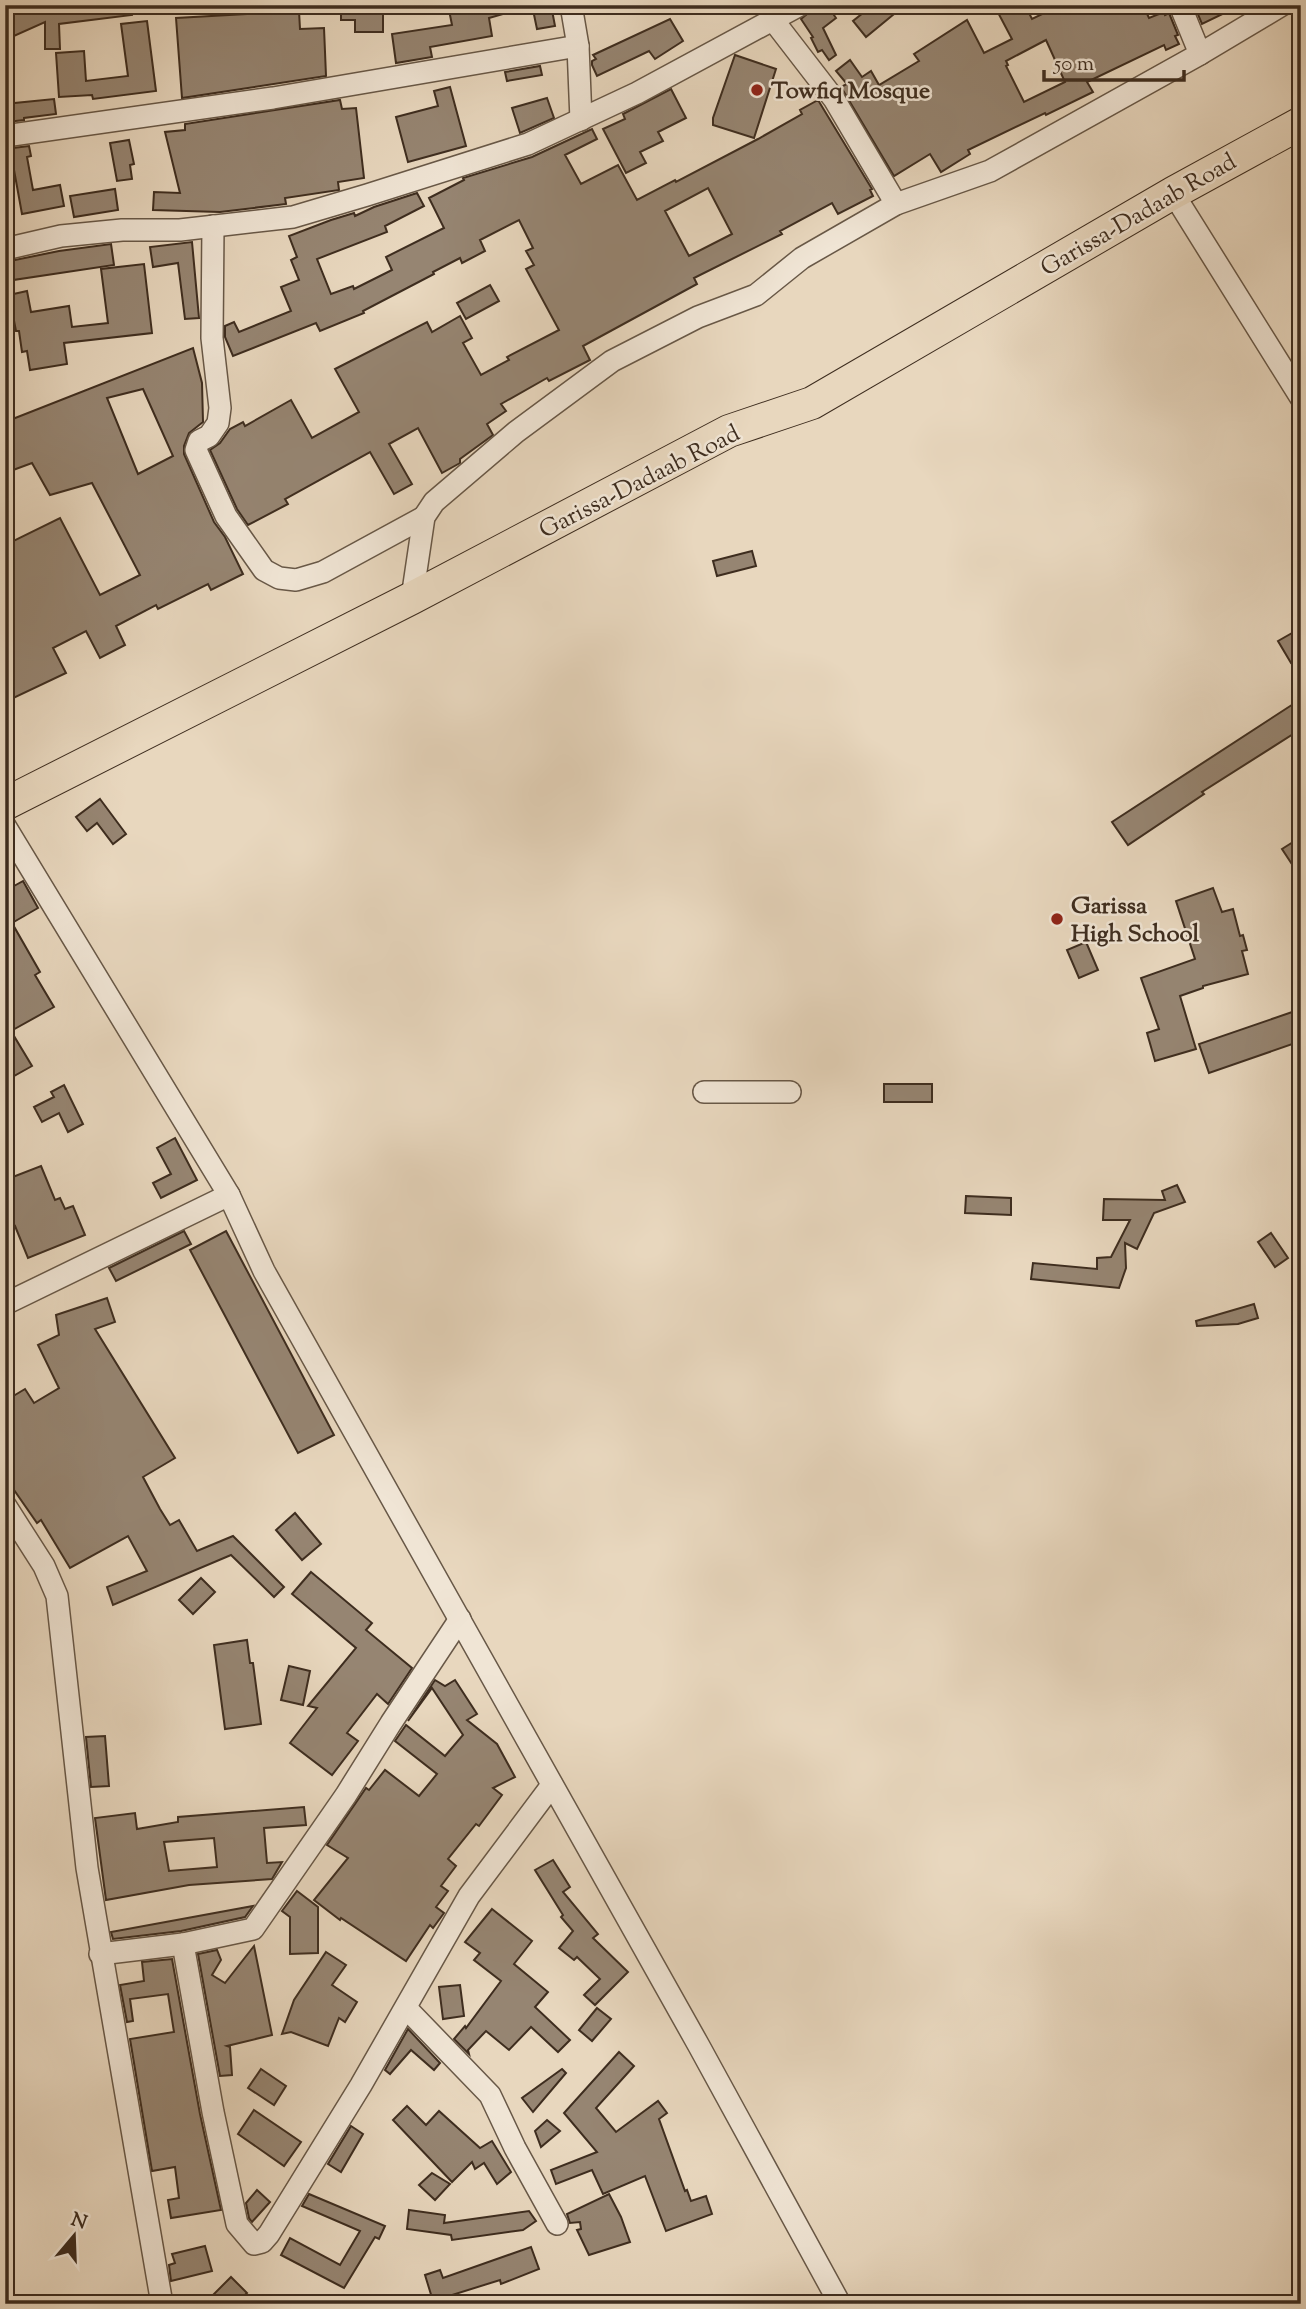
<svg xmlns="http://www.w3.org/2000/svg" width="1306" height="2309" viewBox="0 0 1306 2309" font-family="'Sorts Mill Goudy',serif">
<style>
.building{fill:#968572;stroke:#3e2d1f;stroke-width:2;fill-rule:evenodd}
.lines{fill:none;stroke-linecap:round;stroke-linejoin:round}
.minor-casing{stroke:#685847;stroke-width:24}
.highway-casing{stroke:#3e2d1f;stroke-width:34}
.minor{stroke:#f0e5d5;stroke-width:21}
.highway{stroke:#e8d7be;stroke-width:32}
.poi-dot{fill:#8f2418;stroke:#f0e5d5;stroke-width:2.5}
.labels{text-anchor:middle;stroke-width:5;stroke-linejoin:round;paint-order:stroke}
.poi-label{font-size:24px;font-weight:bold;fill:#3e2d1f;stroke:#f0e5d5;text-anchor:start}
.street-label{font-size:24px;fill:#3e2d1f;stroke:#f0e5d5}
</style>
<rect width="100%" height="100%" fill="#e8d7be"/>
<filter id="stains"><feTurbulence type="fractalNoise" baseFrequency=".00286" numOctaves="4"/><feColorMatrix values="0 0 0 0 .2 0 0 0 0 .09 0 0 0 0 .02 0 0 0 .5 -.17"/></filter>
<radialGradient id="worn" r=".72"><stop offset=".6" stop-color="#630" stop-opacity="0"/><stop offset="1" stop-color="#630" stop-opacity=".3"/></radialGradient>
<g class="building">
<path d="M5 5H131L132 15 59 24 60 49H45V22L5 40Z"/>
<path d="M341 5H383V32H355V20H341Z"/>
<path d="M448 5H516L517 10 489 18 492 36 430 47 432 57 396 63 392 34 452 25Z"/>
<path d="M532 5H551L555 26 537 29Z"/>
<path d="M818 5H827L836 18 823 28 836 55 829 60 822 50 818 52 811 38 813 37 801 19Z"/>
<path d="M873 5H905L866 37 853 21Z"/>
<path d="M994 5H1025L1032 19 1061 5H1143L1149 18 1164 12 1165 15 1169 13 1178 35 1175 36 1179 44 1166 50 1164 45 1087 82 1093 92 1046 115 1045 113 968 150 970 154 941 172 930 154 894 176 841 87 847 84 836 71 850 60 862 77 871 71 879 85 919 61 914 54 967 20 984 53 1012 39ZM1046 40 1065 82 1024 102 1006 66 1008 65 1006 61Z"/>
<path d="M1194 5H1241L1202 24Z"/>
<path d="M299 11 300 29 324 28 326 76 182 98 176 18Z"/>
<path d="M670 19 683 41 655 59 649 51 597 76 592 65V61L596 59 593 55Z"/>
<path d="M147 21 156 91 93 99 92 95 59 97 56 53 84 51 86 81 128 76 121 24Z"/>
<path d="M735 55 776 69 754 138 713 125V118Z"/>
<path d="M540 66 542 75 507 81 505 72Z"/>
<path d="M450 87 466 146 408 162 396 117 438 106 434 91Z"/>
<path d="M671 89 686 118 658 132 663 141 640 152 646 163 626 173 603 129 625 119 623 114Z"/>
<path d="M547 98 554 118 520 133 512 108Z"/>
<path d="M54 99 56 114 24 118V120L7 122 5 104Z"/>
<path d="M340 100 342 109 356 108 364 178 338 182 339 190 285 198 286 204 220 212 153 210 154 192 180 193 165 132 185 130V124Z"/>
<path d="M818 100 872 189 870 190 873 196 838 214 832 203 780 231 782 234 694 278 697 284 583 346 590 360 549 381 547 378 501 404 506 411 487 424 493 435 460 459V463L442 473 418 428 389 444 412 484 394 494 370 452 285 499 288 504 248 525 237 509 210 450 220 443 230 429 243 422 245 426 291 400 312 438 359 412 335 369 427 322 432 332 460 316 472 338 463 343 481 375 509 360 507 357 559 330 526 269 534 265 526 251 533 248 519 220 480 240 485 251 462 263 460 258 433 272 434 274 363 311 364 313 320 331 316 323 233 356 225 337V326L234 322 239 332 291 311 281 287 299 280 291 260 297 257 289 236 331 220 354 213 355 216 374 207 417 193 424 206 385 226 387 232 317 259 331 294 353 286 354 289 392 270 386 257 444 228 429 198 464 180 463 178 532 157 592 129 597 139 565 155 581 184 618 165 637 200 675 180 676 182 758 139 802 114 800 110ZM708 188 732 234 689 256 665 211Z"/>
<path d="M129 140 134 164 130 165 132 179 117 181 110 143Z"/>
<path d="M29 146 31 156 27 157 33 190 60 185 64 206 22 214 12 159 5 160V149Z"/>
<path d="M115 189 118 210 74 217 70 196Z"/>
<path d="M192 242 199 318 185 319 178 263 153 267 150 247Z"/>
<path d="M111 244 114 265 13 280 10 261 59 251Z"/>
<path d="M144 264 152 333 64 343 67 364 30 370 27 351 22 352 19 331H16L9 295 27 291 31 312 69 306 72 327 108 323 101 269Z"/>
<path d="M490 285 499 301 466 319 457 303Z"/>
<path d="M193 348 202 383 203 422 189 433 184 446V454L214 522 225 537 243 574 211 590 208 584 158 609 156 605 116 626 125 645 100 658 86 631 53 648 66 673 5 702V545L60 518 100 595 140 575 92 483 50 495 32 463 5 473V422ZM143 389 173 456 138 474 107 398Z"/>
<path d="M752 551 756 566 717 576 713 561Z"/>
<path d="M1301 628V658L1291 663 1278 641Z"/>
<path d="M1301 699V729L1202 792 1204 794 1128 845 1112 822Z"/>
<path d="M100 799 126 834 113 844 97 823 87 831 76 817Z"/>
<path d="M1301 837V878L1282 849Z"/>
<path d="M23 881 38 908 12 923 40 972 35 975 54 1007 11 1031 32 1066 5 1081V891Z"/>
<path d="M1213 888 1222 912 1233 909 1240 936 1243 935 1247 950 1242 951 1248 974 1203 986V988L1180 996 1196 1049 1155 1061 1147 1033 1159 1029 1141 978 1195 959 1176 901Z"/>
<path d="M1086 942 1098 970 1079 978 1067 950Z"/>
<path d="M1301 1009V1041L1209 1073 1199 1044Z"/>
<rect x="884" y="1084" width="48" height="18"/>
<path d="M64 1085 83 1124 68 1132 59 1113 42 1122 34 1107 54 1097 51 1092Z"/>
<path d="M175 1138 197 1180 161 1198 153 1183 171 1174 157 1148Z"/>
<path d="M41 1166 55 1200 60 1198 65 1209 73 1206 85 1235 28 1258 15 1226 5 1231V1180Z"/>
<path d="M1177 1185 1185 1202 1154 1213 1137 1249 1125 1243 1126 1268 1119 1288 1031 1279 1033 1263 1097 1269V1258L1111 1257 1130 1220H1103L1104 1199 1165 1200 1162 1191Z"/>
<path d="M966 1196 1011 1198V1215L965 1213Z"/>
<path d="M184 1231 191 1244 116 1281 109 1268Z"/>
<path d="M226 1231 334 1435 298 1453 190 1250Z"/>
<path d="M1271 1233 1288 1258 1275 1267 1258 1242Z"/>
<path d="M107 1298 115 1322 95 1329 175 1458 143 1477 160 1509 170 1525 179 1520 197 1551 233 1536 284 1587 274 1597 231 1555 113 1605 107 1587 147 1571 128 1536 70 1568 41 1520 37 1523 5 1477V1401L25 1389 34 1403 59 1388 38 1345 59 1335 56 1315Z"/>
<path d="M1254 1304 1258 1318 1238 1324 1197 1326 1196 1321Z"/>
<path d="M295 1513 321 1544 302 1560 276 1530Z"/>
<path d="M311 1572 372 1623 366 1630 412 1668 388 1704 377 1694 347 1733 358 1741 332 1775 290 1743 317 1708 308 1706 356 1648 292 1594Z"/>
<path d="M201 1578 215 1592 193 1614 179 1600Z"/>
<path d="M247 1640 250 1663H253L261 1724 225 1729 214 1645Z"/>
<path d="M289 1666 310 1671 303 1705 281 1700Z"/>
<path d="M435 1680 445 1686 455 1680 477 1714 467 1720 497 1744 515 1777 493 1788 502 1795 479 1826 476 1824 448 1859 456 1866 441 1886 448 1891 436 1907 444 1913 433 1928 430 1925 406 1961 341 1918 340 1920 314 1900 348 1858 327 1845 366 1788 369 1790 385 1770 419 1796 437 1774 395 1741 406 1725 445 1756 463 1735 432 1688 408 1721Z"/>
<path d="M105 1736 109 1786 91 1787 86 1737Z"/>
<path d="M304 1807 306 1825 264 1828 267 1863 282 1862 272 1879 189 1885 106 1900 95 1818 135 1813 137 1829 178 1822V1817ZM214 1838 217 1867 169 1871 164 1842Z"/>
<path d="M553 1860 570 1887 563 1892 598 1934 593 1938 628 1972 595 2005 584 1995 600 1979 577 1957 574 1960 559 1948 573 1931 561 1917 563 1915 535 1870Z"/>
<path d="M297 1891 318 1907V1953L290 1954V1917L282 1911Z"/>
<path d="M253 1906 245 1917 181 1931 113 1939 111 1932Z"/>
<path d="M492 1909 532 1941 514 1964 548 1992 535 2007 570 2040 558 2052 531 2027 509 2050 486 2031 468 2050 469 2054 454 2039 465 2026 466 2028 501 1981 474 1960 480 1953 465 1942Z"/>
<path d="M254 1946 272 2035 227 2046 230 2047 232 2075 220 2076 198 1954 217 1950 221 1960 212 1975 225 1983Z"/>
<path d="M326 1952 346 1965 332 1985 357 2002 345 2022 339 2018 328 2046 291 2032 282 2034 294 2000Z"/>
<path d="M172 1959 200 2114 221 2210 171 2218 168 2200 179 2198 175 2167 152 2171 130 2039 174 2032 168 1994 130 1999 133 2021 127 2022 120 1985 144 1981 142 1962Z"/>
<path d="M460 1985 464 2016 443 2019 439 1987Z"/>
<path d="M597 2008 611 2019 592 2041 579 2030Z"/>
<path d="M408 2029 440 2063 434 2070 411 2050 390 2074 385 2070Z"/>
<path d="M619 2052 634 2066 596 2108 616 2132 658 2101 667 2113 659 2119 685 2191 687 2190 691 2201 706 2196 712 2214 666 2231 645 2176 603 2194 592 2170 556 2184 551 2170 597 2152 564 2113Z"/>
<path d="M261 2069 286 2086 274 2105 248 2088Z"/>
<path d="M562 2069 566 2073 533 2112 522 2098Z"/>
<path d="M407 2106 426 2125 439 2111 480 2148 492 2141 511 2172 497 2184 484 2163 475 2169 472 2162 452 2182 393 2120Z"/>
<path d="M254 2110 301 2142 284 2166 238 2134Z"/>
<path d="M547 2120 560 2131 541 2147 535 2131Z"/>
<path d="M351 2126 363 2134 341 2172 328 2164Z"/>
<path d="M432 2173 450 2184 435 2200 419 2185Z"/>
<path d="M257 2190 270 2202 252 2222 249 2218 246 2203Z"/>
<path d="M309 2194 385 2226 379 2239 375 2237 344 2288 281 2255 290 2238 340 2265 360 2231 302 2206Z"/>
<path d="M609 2194 621 2217 630 2242 589 2255 577 2230 581 2229 580 2222 570 2223 567 2214Z"/>
<path d="M409 2210 445 2215 444 2223 529 2211 536 2221 523 2230 452 2240 451 2235 407 2229Z"/>
<path d="M205 2246 212 2271 171 2281 169 2265 175 2263 172 2254Z"/>
<path d="M531 2247 539 2269 501 2284 500 2280 433 2301 425 2275 440 2270 443 2278Z"/>
<path d="M231 2277 247 2293 236 2304H204Z"/>
</g>
<g class="lines">
<g class="minor-casing">
<g id="minor">
<path d="M571 5 578 46 581 120"/>
<path d="M1180 5 1200 54"/>
<path d="M773 20 834 99 896 204"/>
<path d="M5 136 273 98 578 46"/>
<path d="M1173 193 1301 398"/>
<path d="M213 226 212 338 220 408 218 423 209 436 199 441 196 450 226 516 264 570 279 578 296 580 323 572 424 517"/>
<path d="M5 249 61 236 122 230H180L293 217 367 195 528 144 637 93 800 5"/>
<path d="M412 598 424 517 434 502 516 432 612 361 698 317 756 295 802 258 896 204 990 171 1200 54 1282 5"/>
<path d="M5 826 229 1195 264 1271 699 2046 840 2304"/>
<path d="M704 1092H790"/>
<path d="M5 1304 229 1195"/>
<path d="M5 1505 44 1566 57 1596 87 1868 162 2304"/>
<path d="M183 1944 213 2112 237 2224 254 2244 262 2242 269 2234 361 2085 469 1896 552 1785"/>
<path d="M100 1954 183 1944 253 1929 346 1795 391 1723 460 1619"/>
<path d="M406 2008 490 2095 515 2148 557 2224"/>
</g>
</g>
<g class="highway-casing">
<path id="highway" d="M5 804 412 598 729 431 812 403 1173 193 1301 123"/>
</g>
<use href="#minor" class="minor"/>
<use href="#highway" class="highway"/>
</g>
<g class="poi-dot">
<circle cx="757" cy="90" r="7"/>
<circle cx="1057" cy="919" r="7"/>
</g>
<g class="labels">
<g class="poi-label">
<text x="771" y="98">Towfiq Mosque</text>
<text x="1071" y="913">Garissa<tspan x="1071" dy="28">High School</tspan></text>
</g>
<g class="street-label">
<text transform="translate(1138 214) rotate(-30)" y="8">Garissa-Dadaab Road</text>
<text transform="translate(639 481) rotate(-27)" y="8">Garissa-Dadaab Road</text>
</g>
</g>
<rect width="1306" height="2309" fill="none" stroke="#e8d7be" stroke-width="28"/>
<rect x="7" y="7" width="1292" height="2295" fill="none" stroke="#3e2d1f" stroke-width="3.5"/>
<rect x="14" y="14" width="1278" height="2281" fill="none" stroke="#3e2d1f" stroke-width="2"/>
<g transform="translate(74 2236) rotate(19)" stroke="#f0e5d5" stroke-width="5" paint-order="stroke">
<path d="M0-5L12 26L0 18L-12 26Z" fill="#3e2d1f"/>
<text y="-10" font-size="19" font-weight="bold" text-anchor="middle" fill="#3e2d1f">N</text>
</g>
<path d="M1044 70v10h140v-10" fill="none" stroke="#3e2d1f" stroke-width="3.5"/>
<text x="1054" y="70" font-size="21" fill="#3e2d1f" stroke="#f0e5d5" stroke-width="5" paint-order="stroke">50 m</text>
<rect width="100%" height="100%" filter="url(#stains)"/>
<rect width="100%" height="100%" fill="url(#worn)"/>
</svg>
